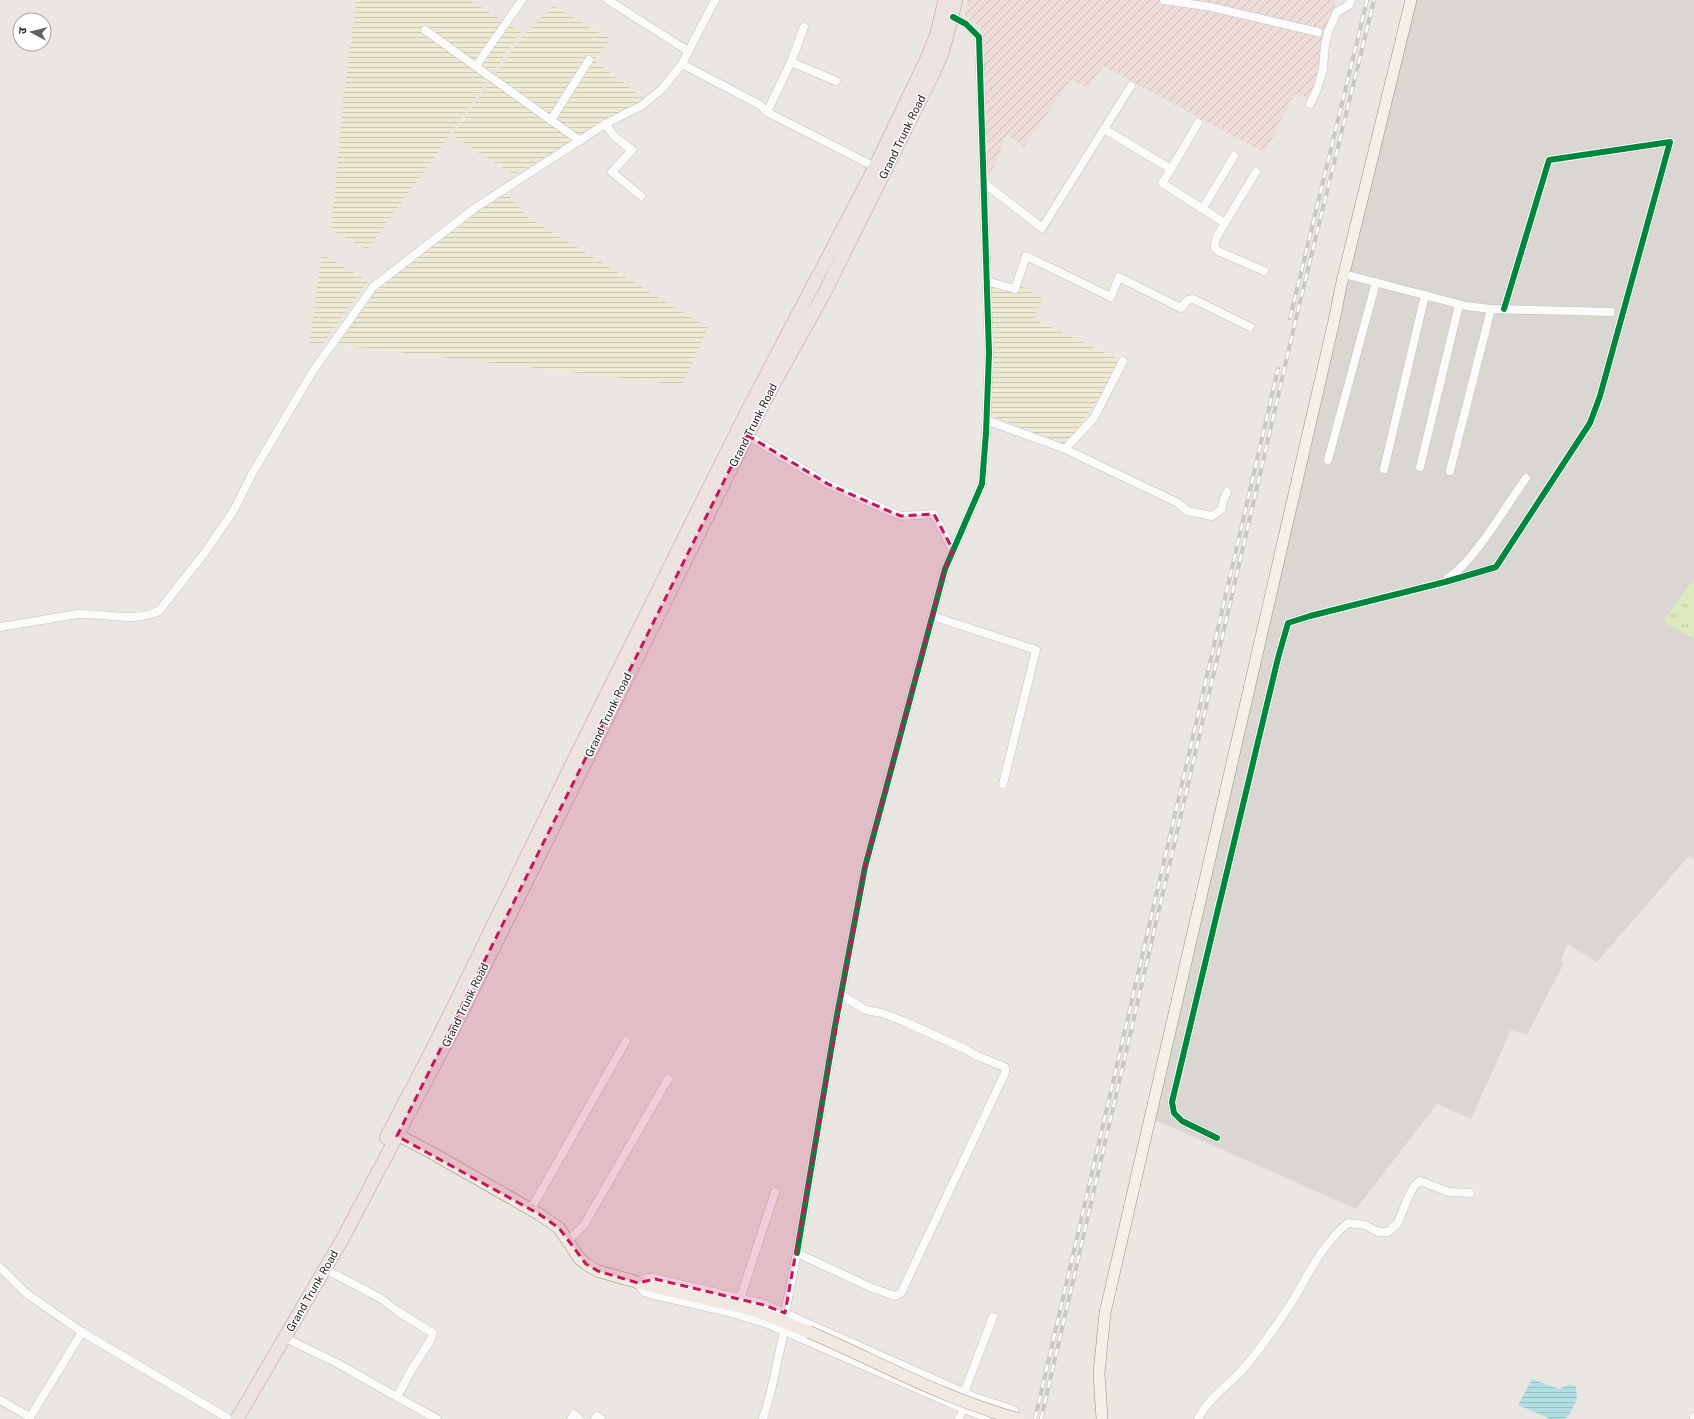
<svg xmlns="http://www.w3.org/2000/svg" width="1694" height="1419" viewBox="0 0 1694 1419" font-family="'Public Sans','Noto Sans Devanagari',sans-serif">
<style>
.military{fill:url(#military-furrows)}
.airport{fill:#dad6d1}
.farmland{fill:url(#farmland-rules)}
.grass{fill:url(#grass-tufts)}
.water{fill:url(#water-rules)}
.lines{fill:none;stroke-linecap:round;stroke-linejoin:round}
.taxiway{stroke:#dad7d5;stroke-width:22}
.runway{stroke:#dad7d5;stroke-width:55}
.minor-casing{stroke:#c2c1bf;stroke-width:9}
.tertiary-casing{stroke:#c2c1bf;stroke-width:11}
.secondary-casing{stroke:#94917a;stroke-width:12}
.primary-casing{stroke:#9f9080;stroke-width:13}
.trunk-casing{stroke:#c197aa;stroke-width:14}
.minor{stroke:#fcfbfb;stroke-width:8}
.tertiary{stroke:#fcfbfb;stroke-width:10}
.secondary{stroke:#f2f1e7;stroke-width:11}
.primary{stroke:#f0e8e1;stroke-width:12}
.trunk{stroke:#ece2e0;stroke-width:13}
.rail-casing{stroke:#c9c8c8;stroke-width:4}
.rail{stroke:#fff;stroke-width:2.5;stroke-dasharray:8;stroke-linecap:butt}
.primary-bridge-casing{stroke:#9f9080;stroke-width:13;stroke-linecap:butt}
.primary-bridge{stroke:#f0e8e1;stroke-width:12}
.cycleway-casing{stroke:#fff;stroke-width:8}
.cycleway{stroke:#00873e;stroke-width:6}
.marked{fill:#c2185b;fill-opacity:0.2;stroke:#c2185b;stroke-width:3;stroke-dasharray:8 5;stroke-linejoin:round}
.labels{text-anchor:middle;stroke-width:3;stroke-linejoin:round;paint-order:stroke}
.street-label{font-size:11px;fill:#1b1b1b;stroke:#fff}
</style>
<defs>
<pattern id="military-furrows" width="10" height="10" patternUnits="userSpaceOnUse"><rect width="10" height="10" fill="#eedcd8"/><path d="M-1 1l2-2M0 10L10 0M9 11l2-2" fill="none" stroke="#ccbcb9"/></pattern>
<pattern id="farmland-rules" width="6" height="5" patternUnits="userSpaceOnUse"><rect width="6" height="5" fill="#ede9d3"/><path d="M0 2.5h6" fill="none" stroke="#cbc7b5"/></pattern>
<pattern id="grass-tufts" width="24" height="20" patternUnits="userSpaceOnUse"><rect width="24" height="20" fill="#ddeabd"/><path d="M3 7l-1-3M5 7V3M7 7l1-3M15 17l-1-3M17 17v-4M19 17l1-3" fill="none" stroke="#bdc8a2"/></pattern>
<pattern id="water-rules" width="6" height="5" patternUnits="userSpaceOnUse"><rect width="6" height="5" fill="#b2dfe1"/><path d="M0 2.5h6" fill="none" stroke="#98bfc0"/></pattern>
</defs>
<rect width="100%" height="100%" fill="#eae6e2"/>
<path class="military" d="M968 0H1336L1314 98 1294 94 1265 153 1103 66 1089 88 1070 80 1024 147 1007 135 989 178 981 28 965 16Z"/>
<path class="airport" d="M1415 0H1694V859L1688 857 1597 962 1567 944 1561 961 1564 963 1527 1035 1511 1030 1471 1119 1437 1104 1356 1209 1151 1118 1347 285 1350 265Z"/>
<g class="farmland">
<path d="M356 0H469L521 32 434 158 367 250 331 229 343 102Z"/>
<path d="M554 6 610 39 594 60 644 99 514 175 452 135 523 35Z"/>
<path d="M504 189 526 216 708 328 682 385 338 345 373 287Z"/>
<path d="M322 254 368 281 323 344H309Z"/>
<path d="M1017 284 1043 299 1033 319 1123 361 1067 446 987 414V286Z"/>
</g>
<path class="grass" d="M1694 579V639L1663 621Z"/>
<path class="water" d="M1532 1379 1559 1389 1570 1384 1576 1387 1577 1399 1569 1415 1565 1419H1551L1518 1405Z"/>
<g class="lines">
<g class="taxiway">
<path d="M1652 473C1649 478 1645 483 1639 486 1621 495 1606 480 1605 463L1694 143"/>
<path d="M1554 611 1576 627 1633 652 1694 674"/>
</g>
<path class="runway" d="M1394 829 1554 611 1694 415"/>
<g class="minor-casing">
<g id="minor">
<path d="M608 0 688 51"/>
<path d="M1164 0 1211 7 1318 32"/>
<path d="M425 30 580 141"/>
<path d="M791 62 836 81"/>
<path d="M682 64 760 105 767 112 875 167"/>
<path d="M476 66 522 0"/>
<path d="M1310 104 1318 87 1323 69 1325 45 1328 32 1337 12 1349 5 1351 0"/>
<path d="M767 112 791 62 804 27"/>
<path d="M551 120 589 60"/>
<path d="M605 124 615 137 632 150 612 172 641 196"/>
<path d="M1104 129 1171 169 1198 123"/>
<path d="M1171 169 1162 183 1225 223 1256 172"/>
<path d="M984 183 1042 228 1131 86"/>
<path d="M1203 208 1234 156"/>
<path d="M1225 223C1220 231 1214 238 1215 248L1218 251 1264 271"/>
<path d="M1344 274 1466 306 1491 309 1611 312"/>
<path d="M986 281 1015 289 1026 256 1111 297 1119 277 1181 308 1188 300 1193 299 1250 327"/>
<path d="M986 420 1065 449 1094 418 1123 361"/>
<path d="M747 435 828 484 884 509 901 516 934 514 953 550"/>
<path d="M1065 449 1178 503 1187 511 1212 516 1222 509 1223 501 1227 492"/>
<path d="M1328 460 1376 282"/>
<path d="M1420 467 1459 305"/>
<path d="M1384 469 1425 295"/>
<path d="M1450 471 1491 309"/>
<path d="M1448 578C1476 559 1506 506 1526 478"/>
<path d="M932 616 1036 650 1003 784"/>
<path d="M0 627 78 614C107 613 132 623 159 611L206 551 234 510 252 474 313 371 373 287 475 208 605 124 641 106 662 89 682 64 715 0"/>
<path d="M1217 1138 1182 1121 1174 1113 1172 1102 1278 658 1288 623 1310 616 1445 582 1496 567 1590 423 1600 396 1670 142 1549 160 1504 309"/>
<path d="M531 1209 626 1041"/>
<path d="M568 1241 584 1225 668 1079"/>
<path d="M797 1253 835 1026 865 867 945 569 982 484 986 433 989 353 979 37 966 24 953 17"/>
<path d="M0 1267 27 1294 82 1332 229 1419"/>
<path d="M325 1269 382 1299 397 1311 433 1333 430 1341 412 1369 397 1397 437 1419"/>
<path d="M740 1299 775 1192"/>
<path d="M785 1313 797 1253 872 1288 895 1296 901 1293 1005 1073V1067L977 1056 967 1050 903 1021 882 1013 866 1010 841 995"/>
<path d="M285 1338 337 1363 397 1397"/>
<path d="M962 1398 993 1317"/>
<path d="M0 1400 30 1417"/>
<path d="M29 1419 82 1332"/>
<path d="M571 1419 574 1414 580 1419"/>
<path d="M595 1419 597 1416 601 1419"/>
<path d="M763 1419 771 1391 784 1331"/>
<path d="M959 1419 964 1408"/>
<path d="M1198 1419C1208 1398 1229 1385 1243 1369 1260 1350 1276 1326 1290 1305 1308 1276 1321 1245 1348 1223L1365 1225 1378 1232H1388L1398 1223 1407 1200 1414 1186 1420 1181 1449 1192 1470 1193"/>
<path d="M1694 1419V1417"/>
</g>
</g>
<g class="tertiary-casing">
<path id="tertiary" d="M1001 1419 985 1416 950 1402 768 1323 732 1312 654 1294 645 1291 638 1283 648 1279H655L764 1305 974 1398 1013 1411 1014 1415 1011 1419"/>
</g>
<g class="secondary-casing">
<path id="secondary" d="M1102 1419 1099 1373 1105 1313 1334 321 1341 286 1411 0"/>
</g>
<g class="primary-casing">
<path id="primary" d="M390 1131 432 1153 539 1214 559 1228 579 1258 586 1264 598 1271 647 1285 754 1310 809 1332"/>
</g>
<g class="trunk-casing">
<g id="trunk">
<path d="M386 1138 437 1040 563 782 741 423 875 167 928 56 936 36 945 0"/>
<path d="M237 1419 343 1238 455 1026 765 400 825 292 934 72 943 51 956 0"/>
</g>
</g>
<use href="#minor" class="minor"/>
<use href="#tertiary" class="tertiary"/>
<use href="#secondary" class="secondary"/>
<use href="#primary" class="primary"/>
<use href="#trunk" class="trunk"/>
<g class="rail-casing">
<g id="rail">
<path d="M1290 318 1367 0"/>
<path d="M1035 1419 1278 369"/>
<path d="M1041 1419 1298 310 1374 0"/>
</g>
</g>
<use href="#rail" class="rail"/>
<g class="primary-bridge-casing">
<path id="primary-bridge" d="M809 1332C877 1361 946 1400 1018 1419"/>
</g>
<use href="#primary-bridge" class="primary-bridge"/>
<g class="cycleway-casing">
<g id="cycleway">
<path d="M1217 1138 1182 1121 1174 1113 1172 1102 1278 658 1288 623 1310 616 1445 582 1496 567 1590 423 1600 396 1670 142 1549 160 1504 309"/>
<path d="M797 1253 835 1026 865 867 945 569 982 484 986 433 989 353 979 37 966 24 953 17"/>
</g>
</g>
<use href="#cycleway" class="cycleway"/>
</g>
<path class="marked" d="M747 435 828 484 884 509 901 516 934 514 953 550 945 569 865 867 785 1313 764 1305 655 1279 638 1283 598 1271 586 1264 559 1228 539 1214 397 1136Z"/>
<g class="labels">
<g class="street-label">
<text transform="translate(902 137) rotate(-64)" y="4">Grand Trunk Road</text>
<text transform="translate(753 425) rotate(-63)" y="4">Grand Trunk Road</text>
<text transform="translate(608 715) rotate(-64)" y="4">Grand Trunk Road</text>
<text transform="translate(465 1005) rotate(-64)" y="4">Grand Trunk Road</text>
<text transform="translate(312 1291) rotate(-60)" y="4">Grand Trunk Road</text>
</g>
</g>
<g transform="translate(32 32) rotate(277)"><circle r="19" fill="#ffffff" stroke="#a4a4a4"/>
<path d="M0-3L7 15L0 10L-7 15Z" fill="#636261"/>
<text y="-6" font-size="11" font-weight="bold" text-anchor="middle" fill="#1b1b1b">उ</text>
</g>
</svg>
